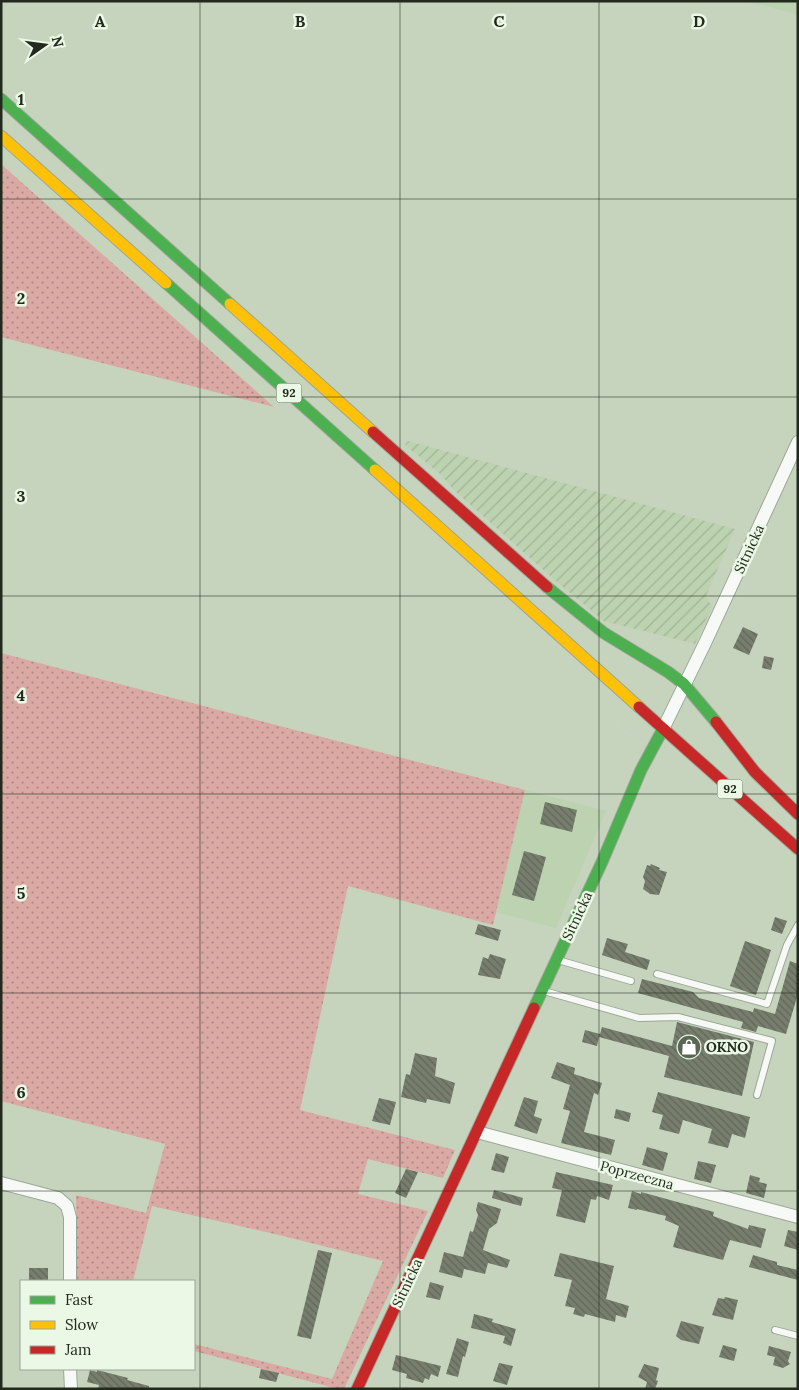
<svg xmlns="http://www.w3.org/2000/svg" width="799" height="1390" viewBox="0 0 799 1390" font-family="Lora,serif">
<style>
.built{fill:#bcd2b0}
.industrial{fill:url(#industrial-furrows)}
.grass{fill:url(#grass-dots)}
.building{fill:url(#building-back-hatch)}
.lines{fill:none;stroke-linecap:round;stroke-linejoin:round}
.lane-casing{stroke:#9ca695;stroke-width:8}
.street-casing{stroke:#9ca695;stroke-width:14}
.fast-casing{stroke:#9ca695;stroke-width:13}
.slow-casing{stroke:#9ca695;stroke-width:13}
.jam-casing{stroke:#9ca695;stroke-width:13}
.path{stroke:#c7ccc5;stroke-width:2;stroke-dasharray:1 4;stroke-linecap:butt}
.lane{stroke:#f6f9f5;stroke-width:6}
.street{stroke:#f6f9f5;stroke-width:12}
.fast{stroke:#4caf50;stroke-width:11}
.slow{stroke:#ffc107;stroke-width:11}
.jam{stroke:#c62828;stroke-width:11}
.grid{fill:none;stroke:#212a1c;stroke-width:1;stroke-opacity:0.55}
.labels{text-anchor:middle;stroke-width:5;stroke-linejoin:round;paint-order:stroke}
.shield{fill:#ebf8e5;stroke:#5e6858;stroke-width:1}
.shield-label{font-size:12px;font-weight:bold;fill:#212a1c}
.street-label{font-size:14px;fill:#212a1c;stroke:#ebf8e5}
.poi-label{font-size:14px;font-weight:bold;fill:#212a1c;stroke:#ebf8e5;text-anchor:start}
.grid-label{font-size:16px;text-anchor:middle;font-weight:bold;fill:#212a1c;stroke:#ebf8e5;stroke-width:5;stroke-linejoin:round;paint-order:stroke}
</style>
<defs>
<pattern id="industrial-furrows" width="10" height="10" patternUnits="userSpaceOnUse" patternTransform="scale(1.25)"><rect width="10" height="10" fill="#bcd2b0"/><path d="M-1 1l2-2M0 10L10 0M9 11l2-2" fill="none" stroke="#a1b497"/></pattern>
<pattern id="grass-dots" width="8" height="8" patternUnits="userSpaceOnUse" patternTransform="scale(1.25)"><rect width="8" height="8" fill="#daa9a4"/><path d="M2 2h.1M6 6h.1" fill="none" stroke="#b08a85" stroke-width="1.8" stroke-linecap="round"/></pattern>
<pattern id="building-back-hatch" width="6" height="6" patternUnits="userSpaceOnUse" patternTransform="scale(1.25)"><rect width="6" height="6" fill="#777e6d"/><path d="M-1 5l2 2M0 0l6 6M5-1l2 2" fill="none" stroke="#616759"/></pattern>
</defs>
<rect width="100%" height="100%" fill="#c6d4be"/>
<g class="built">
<path d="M747 1H798V15Z"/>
<path d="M525 790 606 811 556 928 496 912Z"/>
</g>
<path class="industrial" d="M408 441 735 529 706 596 712 607 695 644 604 621 557 582 456 492 439 473 405 445Z"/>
<g class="grass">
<path d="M1 164 274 407 1 337Z"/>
<path d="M1 653 525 790 493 925 348 886 300 1110 455 1150 443 1178 368 1159 358 1194 428 1211 344 1389H338L194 1351V1344L332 1379 383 1261 283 1236 152 1206 133 1281H77L76 1195 146 1213 165 1144 1 1101Z"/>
</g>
<g class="building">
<path d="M743 627 758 634 749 655 733 648Z"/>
<path d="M764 656 774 658 771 670 762 668Z"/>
<path d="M545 802 577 810 572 832 540 824Z"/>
<path d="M524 851 546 857 534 901 512 895Z"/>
<path d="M651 864 660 868 659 870 667 872 659 895 650 894 643 889 645 881 643 877 647 865 650 866Z"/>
<path d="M775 917 787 921 782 934 771 930Z"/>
<path d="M478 924 501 930 498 941 475 934Z"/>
<path d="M607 938 628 944 625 952 650 960 647 970 602 955Z"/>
<path d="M745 941 771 950 756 995 730 986Z"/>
<path d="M490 954 506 959 500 979 478 975 483 957 488 959Z"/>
<path d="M790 961 798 964V994L786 1034 758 1026 756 1032 741 1028 743 1022 638 993 642 979 693 992 699 998 753 1012 754 1008 775 1014Z"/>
<path d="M677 1022 754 1042 742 1096 664 1077 669 1056 599 1037 597 1046 582 1042 585 1030 600 1034 602 1027 672 1046Z"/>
<path d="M415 1053 437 1058 435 1076 455 1083 450 1104 427 1099 426 1103 401 1097 406 1074 410 1075Z"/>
<path d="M557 1062 575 1068 574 1074 602 1083 598 1095 594 1093 584 1132 615 1140 611 1155 561 1143 570 1111 563 1109 570 1085 551 1078Z"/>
<path d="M658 1092 750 1117 745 1138 732 1134 728 1148 708 1143 712 1129 683 1120 679 1134 659 1129 663 1115 652 1112Z"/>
<path d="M524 1097 538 1101 534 1116 542 1119 537 1134 514 1126Z"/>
<path d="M379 1098 396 1102 390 1125 372 1121Z"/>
<path d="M616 1109 631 1113 629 1122 614 1118Z"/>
<path d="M647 1147 668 1153 663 1171 642 1165Z"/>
<path d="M496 1153 509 1157 504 1173 491 1170Z"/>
<path d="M698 1161 716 1165 711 1183 694 1179Z"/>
<path d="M406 1169 418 1172 406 1198 395 1193Z"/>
<path d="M556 1172 613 1185 609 1200 597 1196 596 1200 591 1199 585 1223 556 1216 562 1190 552 1188Z"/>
<path d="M750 1175 760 1178 759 1182 767 1184 764 1198 746 1193Z"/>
<path d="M494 1190 523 1198 521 1206 492 1198Z"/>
<path d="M632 1191 641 1194V1192L714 1212 713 1216 748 1229 749 1225 766 1229 761 1248 730 1240 723 1260 673 1247 679 1226 665 1220 666 1216 637 1209V1210L628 1208Z"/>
<path d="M478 1202 501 1209 497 1223 489 1229 483 1250 510 1260 507 1268 488 1263 485 1274 464 1269 462 1278 439 1272 444 1252 463 1257 470 1231 473 1232 478 1215 476 1210Z"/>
<path d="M788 1230 798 1232V1250L784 1246Z"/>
<path d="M318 1250 332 1253 311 1339 297 1336Z"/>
<path d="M560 1253 614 1266 606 1299 629 1306 626 1318 616 1315 615 1322 585 1314 584 1317 573 1314 575 1308 565 1306 572 1280 554 1276Z"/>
<path d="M753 1255 777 1262V1265L798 1270V1280L749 1267Z"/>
<rect x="29" y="1268" width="19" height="13"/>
<path d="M430 1282 444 1286 440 1300 426 1297Z"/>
<path d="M725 1297 738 1300 733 1320 712 1315 718 1298 724 1299Z"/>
<path d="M474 1314 493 1319 492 1322 516 1329 511 1346 503 1343 505 1336 471 1328Z"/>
<path d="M681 1321 704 1327 699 1344 681 1340 676 1336Z"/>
<path d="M457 1338 469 1342 465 1357 463 1356 458 1377 446 1374Z"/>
<path d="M723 1345 737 1349 734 1361 719 1357Z"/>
<path d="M769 1346 791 1352 788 1361 790 1364 783 1368 773 1365 775 1357 767 1355Z"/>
<path d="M396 1355 441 1366 438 1377 431 1374 429 1380 425 1378 423 1383 406 1378 407 1374 392 1370Z"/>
<path d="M499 1363 513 1366 507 1385 493 1381Z"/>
<path d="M644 1364 659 1368 656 1380 658 1381 655 1389H645L647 1382 638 1377Z"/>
<path d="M261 1369 279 1373 276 1382 259 1378Z"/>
<path d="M90 1370 97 1372V1370L128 1378 127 1380 149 1386V1389H98L99 1385 87 1382Z"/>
</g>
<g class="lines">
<g class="lane-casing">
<g id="lane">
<path d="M558 960 631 981"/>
<path d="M657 974 767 1004 787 945 798 925"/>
<path d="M544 991 639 1018 678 1017 772 1041 757 1095"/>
<path d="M775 1330 798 1336"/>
</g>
</g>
<g class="street-casing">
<g id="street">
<path d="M663 729 705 643 798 442"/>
<path d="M477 1132 798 1217"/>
<path d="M1 1183 58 1198 67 1206 70 1217V1281"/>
<path d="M70 1369 71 1389"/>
</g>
</g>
<g class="fast-casing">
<g id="fast">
<path d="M1 99 230 304"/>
<path d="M166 283 375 470"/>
<path d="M547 587 604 633 668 672 684 684 716 722"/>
<path d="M534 1008 602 862 641 770 663 729"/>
</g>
</g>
<g class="slow-casing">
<g id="slow">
<path d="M1 136 166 283"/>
<path d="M230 304 373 432"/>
<path d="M375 470 639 707"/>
</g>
</g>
<g class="jam-casing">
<g id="jam">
<path d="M373 432 547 587"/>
<path d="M639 707 798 849"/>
<path d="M716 722 755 772 798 814"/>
<path d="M357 1389 534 1008"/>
</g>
</g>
<g class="path">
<path d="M648 695 658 683"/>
<path d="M628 717 622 724 640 742"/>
</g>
<use href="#lane" class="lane"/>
<use href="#street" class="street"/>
<use href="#fast" class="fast"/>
<use href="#slow" class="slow"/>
<use href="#jam" class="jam"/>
</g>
<path class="grid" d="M200 1V1389M400 1V1389M599 1V1389M1 199H798M1 397H798M1 596H798M1 794H798M1 993H798M1 1191H798"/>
<defs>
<g id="shop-disc" transform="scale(1.25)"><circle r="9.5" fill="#5b6655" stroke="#ebf8e5"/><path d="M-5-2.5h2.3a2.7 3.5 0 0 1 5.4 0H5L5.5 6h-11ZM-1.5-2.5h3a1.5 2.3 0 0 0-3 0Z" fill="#fff"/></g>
</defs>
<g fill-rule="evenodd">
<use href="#shop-disc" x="689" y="1047"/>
</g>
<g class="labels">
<g class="shield">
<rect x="276.5" y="383.5" width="25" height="19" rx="4"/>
<rect x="717.5" y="779.5" width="25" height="19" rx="4"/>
</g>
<g class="shield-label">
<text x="289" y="397">92</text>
<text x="730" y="793">92</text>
</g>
<g class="street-label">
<text transform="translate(749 549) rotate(-65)" y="5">Sitnicka</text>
<text transform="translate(577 916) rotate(-65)" y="5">Sitnicka</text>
<text transform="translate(637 1175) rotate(15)" y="5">Poprzeczna</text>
<text transform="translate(407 1283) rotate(-65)" y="5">Sitnicka</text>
</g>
<g class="poi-label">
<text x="706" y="1052">OKNO</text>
</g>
</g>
<g class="grid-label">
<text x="100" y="27">A</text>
<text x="300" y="27">B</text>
<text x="499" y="27">C</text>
<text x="699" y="27">D</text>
<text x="21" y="105">1</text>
<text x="21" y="304">2</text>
<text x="21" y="502">3</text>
<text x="21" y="701">4</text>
<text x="21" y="899">5</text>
<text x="21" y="1098">6</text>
</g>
<rect width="799" height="1390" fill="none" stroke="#212a1c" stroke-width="5"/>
<rect x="20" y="1280" width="175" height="90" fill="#ebf8e5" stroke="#9aa695"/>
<rect x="30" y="1296" width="25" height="8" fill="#4caf50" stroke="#9aa695"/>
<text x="65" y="1305" font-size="15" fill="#212a1c">Fast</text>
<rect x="30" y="1321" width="25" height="8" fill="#ffc107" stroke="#9aa695"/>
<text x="65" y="1330" font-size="15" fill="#212a1c">Slow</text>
<rect x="30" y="1346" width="25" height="8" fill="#c62828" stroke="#9aa695"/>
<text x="65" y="1355" font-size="15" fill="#212a1c">Jam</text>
<g transform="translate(45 45) rotate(76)" stroke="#ebf8e5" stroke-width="4" paint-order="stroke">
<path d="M0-4L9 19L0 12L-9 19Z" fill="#212a1c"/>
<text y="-8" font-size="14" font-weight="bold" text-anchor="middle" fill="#212a1c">N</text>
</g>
</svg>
